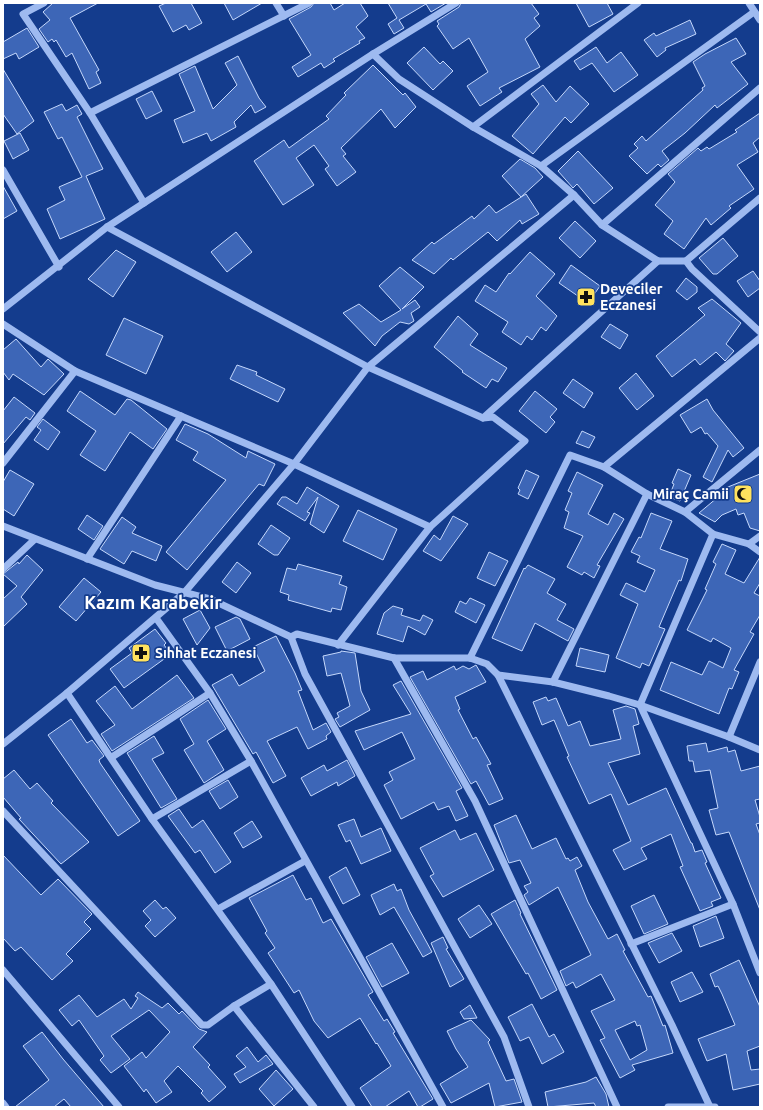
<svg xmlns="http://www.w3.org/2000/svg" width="763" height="1110" viewBox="0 0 763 1110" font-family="Ubuntu,sans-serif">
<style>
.building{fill:#3d66b7;stroke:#c5d8fc;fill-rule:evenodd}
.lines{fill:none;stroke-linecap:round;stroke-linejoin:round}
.minor{stroke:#9ebaf0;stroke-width:7}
.labels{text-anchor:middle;stroke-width:3.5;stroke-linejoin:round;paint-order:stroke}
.poi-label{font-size:14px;font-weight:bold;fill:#fff;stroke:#143c8d;text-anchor:start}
.district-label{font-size:18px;font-weight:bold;fill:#fff;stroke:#143c8d}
</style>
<rect width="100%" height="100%" fill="#143c8d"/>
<g class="building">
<path d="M53 3H98L70 18 99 70 96 72 101 83 89 89 72 53 66 57 56 40 54 42 52 39 48 42 39 29 50 20 43 12Z"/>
<path d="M166 3H191L202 23 189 30 186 25 173 32 159 6Z"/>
<path d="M224 3H262L233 20Z"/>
<path d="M314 3H330L334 10 345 3H360L368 16 356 27 365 38 359 41 360 43 333 59 335 61 324 68 321 63 298 77 292 67 311 55 289 19 311 7Z"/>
<path d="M388 3H446L431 12 426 4 399 20 404 28 394 34 388 24 397 18Z"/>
<path d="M461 3H531L539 14 534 18 540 26 525 39 540 67 499 88 502 92 480 106 467 86 488 72 469 38 453 49 437 26 439 24 437 21 459 7Z"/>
<path d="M576 3H607L613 14 589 27Z"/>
<path d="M690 20 696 34 665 48 666 50 657 57 644 40 654 33 656 36Z"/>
<path d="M27 28 39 47 19 59 16 53 3 59V42Z"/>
<path d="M736 38 746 54 731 62 748 84 717 108 715 105 685 133 662 151 669 160 661 167 658 164 647 174 629 156 638 148 634 144 642 136 646 141 703 90 702 88 705 86 693 62 705 54Z"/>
<path d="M424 47 440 64 443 61 453 71 433 90 407 63Z"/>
<path d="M596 47 607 63 621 52 638 75 614 92 592 63 580 70 574 61Z"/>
<path d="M238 56 259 98 266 107 255 113 251 105 234 122 236 127 211 141 207 133 183 143 174 120 195 111 179 74 195 66 213 109 237 85 225 63Z"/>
<path d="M373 65 403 95 405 93 416 107 395 128 381 109 341 148 346 154 343 156 356 172 337 186 325 169 329 166 314 145 296 158 314 185 283 205 254 161 284 140 289 148 329 119 326 116 346 95 344 93Z"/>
<path d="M3 69 34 121 17 134 3 114Z"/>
<path d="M543 85 556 102 570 86 589 104 571 123 565 117 533 154 512 136 539 104 531 94Z"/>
<path d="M152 91 162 111 146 119 136 99Z"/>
<path d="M62 104 66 111 77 105 82 114 77 117 103 169 86 176 105 219 60 239 47 209 65 200 59 187 82 177 62 137 58 139 44 112Z"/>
<path d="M760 113V137L753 143 758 152 737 165 754 189 729 206 731 208 711 225 706 218 684 249 664 234 673 221 655 205 675 182 668 174 698 148 701 151 707 147 709 149 737 132 735 130Z"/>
<path d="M20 133 29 150 13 159 4 141Z"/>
<path d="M578 151 613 188 594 204 577 184 573 188 558 171Z"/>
<path d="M520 159 535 168 543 177 521 197 502 176Z"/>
<path d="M3 186 17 211 3 219Z"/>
<path d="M526 194 539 214 522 224 520 220 497 241 488 232 453 260 451 258 434 274 412 260 432 242 434 244 472 216 474 219 489 205 496 213Z"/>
<path d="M575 221 596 241 580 258 559 238Z"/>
<path d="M236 232 252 252 227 272 211 252Z"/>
<path d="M723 238 738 256 717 274H713L699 258Z"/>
<path d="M116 250 136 262 113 297 88 279Z"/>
<path d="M530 252 555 274 536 296 557 316 546 331 541 327 532 340 527 336 521 345 502 332 508 322 475 301 485 285 496 292 509 273 510 274Z"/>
<path d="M571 265 600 286 588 303 559 283Z"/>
<path d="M400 267 424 287 402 309 415 300 420 307 411 313 414 321 409 324 400 322 382 336 375 346 343 313 359 304 381 322 401 310 379 286Z"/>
<path d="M753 271 760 281V288L748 297 737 281Z"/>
<path d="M686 278 697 287V292L687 300 676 291Z"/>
<path d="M712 299 741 323 726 344 734 351 725 361 716 352 700 365 695 359 672 377 656 356 705 315 698 308Z"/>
<path d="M458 316 478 334 470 345 507 368 498 382 492 379 486 388 462 372 463 371 434 347Z"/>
<path d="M124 318 163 336 146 374 106 355Z"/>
<path d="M610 324 628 335 620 349 601 337Z"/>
<path d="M16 339 41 367 48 359 64 374 44 395 13 374 9 380 3 372V350Z"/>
<path d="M237 365 257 372 256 375 285 389 278 402 230 379Z"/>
<path d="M636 373 654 396 637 410 619 388Z"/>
<path d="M573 379 593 393 584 408 563 393Z"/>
<path d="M80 391 115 415 127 399 131 400 167 429 153 449 130 432 105 471 80 455 96 431 67 411Z"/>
<path d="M535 391 557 409 550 417 555 422 546 433 519 411Z"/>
<path d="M14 397 35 413 30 420 26 417 3 444V411Z"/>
<path d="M707 399 713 410 744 448 733 457 728 450 712 482 703 477 718 446 707 433 705 434 701 427 691 433 680 415Z"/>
<path d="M43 419 60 432 48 450 34 440 41 430 37 427Z"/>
<path d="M185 424 208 434 246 458 248 451 275 464 264 486 259 484 187 570 166 552 226 480 193 460 198 452 176 440Z"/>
<path d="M582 431 595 437 589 448 576 443Z"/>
<path d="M678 469 691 475 680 501 669 497 674 484 672 483Z"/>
<path d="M10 470 34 484 14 516 3 509V482Z"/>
<path d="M526 470 539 476 528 499 518 494 520 490 518 488Z"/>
<path d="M577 472 603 485 588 514 608 525 614 513 624 519 597 565 600 566 594 578 584 572 582 575 567 567 583 536 564 528 569 512 565 510 572 493 568 491Z"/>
<path d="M760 474V531L750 528 744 513 738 515 736 509 722 515 715 522 699 513 724 492 723 489Z"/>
<path d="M307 487 339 506 324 533 310 524 318 497 307 512 310 513 305 521 277 504 282 497H286L297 504Z"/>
<path d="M358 510 397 529 383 560 343 541Z"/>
<path d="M651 513 672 521 660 549 688 559 681 581 679 580 659 627 665 629 649 666 642 663 640 668 616 658 638 604 620 595 626 583 645 592 655 570 637 562 640 556 631 552 639 537 641 538Z"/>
<path d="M87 515 103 526 94 540 78 529Z"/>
<path d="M453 516 468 524 441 561 423 551 434 535 440 540Z"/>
<path d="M122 517 136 527 132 533 162 546 156 561 132 551 124 564 100 549Z"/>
<path d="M271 525 290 538 278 555H274L258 544Z"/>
<path d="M722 544 736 550 725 574 744 583 760 557V583L754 593 760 596V615L750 632 754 634 734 670 739 672 732 689 729 688 719 714 660 690 671 662 702 675 709 661 723 668 731 648 713 638 711 642 687 630 707 590 705 589 716 564 713 562Z"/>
<path d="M489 552 508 561 495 586 477 578Z"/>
<path d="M27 555 43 570 21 597 27 604 3 627V599L17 586 3 574 18 562 19 564Z"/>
<path d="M237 562 251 573 236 593 222 582Z"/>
<path d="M298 564 342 576 339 584 347 587 341 610 332 608 331 612 288 600 289 595 280 592 287 568 296 570Z"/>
<path d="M528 565 555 579 547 593 566 604 557 620 574 629 568 641 535 623 522 651 492 638 524 568 525 569Z"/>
<path d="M84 578 101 592 76 621 59 607Z"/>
<path d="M470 598 485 605 476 623 455 612 460 601 466 604Z"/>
<path d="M393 606 403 609 401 615 420 621 423 615 433 620 425 635 408 626 403 642 377 634 384 613Z"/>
<path d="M200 610 210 628 197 645 183 619Z"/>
<path d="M236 617 240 619 250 639 227 651 215 627Z"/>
<path d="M155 629 166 643 164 645 171 654 124 688 110 669 132 653 129 648Z"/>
<path d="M276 636 295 673 302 690 298 691 313 730 326 723 331 732 326 736 327 739 308 749 297 727 267 741 286 776 273 783 256 752 253 754 212 685 232 674 239 686 265 671 253 647Z"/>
<path d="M580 648 609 655 605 672 576 666Z"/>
<path d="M341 651 355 653 361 691 370 710 340 727 335 719 339 717 337 713 350 706 341 673 327 676 323 656 341 652Z"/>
<path d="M476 665 486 682 455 697 460 709 458 710 473 739 476 737 491 764 487 765 503 799 489 805 476 781 471 784 410 677 423 671 427 680 454 666 456 670 463 666 469 669Z"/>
<path d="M177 675 194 698 112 751 101 734 115 725 96 701 115 686 132 709Z"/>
<path d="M401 681 462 788 456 791 468 816 456 821 449 806 438 810 434 802 401 819 384 785 393 780 389 772 415 759 402 732 364 750 355 731 411 714 393 685Z"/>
<path d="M546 697 548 701 556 698 568 726 580 721 590 746 621 739 613 710 626 706 635 709 639 724 633 726 640 754 608 763 628 805 666 788 691 843H692L695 852 702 850 707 862 705 863 721 898 711 902 713 906 700 911 680 867 683 866 671 834 641 848 647 859 624 870 613 850 631 841 611 794 589 804 567 757 569 756 554 720 542 725 533 702Z"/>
<path d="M208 700 226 729 207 741 224 770 204 783 184 750 194 744 180 719Z"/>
<path d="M71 719 87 743 92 740 104 756 99 760 100 763 140 821 118 836 48 735Z"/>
<path d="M154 736 164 753 152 759 177 799 161 808 127 753Z"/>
<path d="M706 743 708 752 727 747 728 752 735 750 741 771 760 766V799L755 800 760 817V823L756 824 760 835V910L729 832 716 835 709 810 718 808 710 770 695 772 693 761H689L687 746Z"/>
<path d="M347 760 355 776 338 786 337 782 311 796 301 778 324 765 327 771Z"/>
<path d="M14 770 30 789 37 783 53 801 51 803 89 842 61 864 19 819 21 818 3 797V779Z"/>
<path d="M228 780 238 797 220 809 209 791Z"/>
<path d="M179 809 192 828 203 820 231 862 215 873 200 850 195 853 168 816Z"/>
<path d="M516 815 532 849 556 838 566 859 568 858 570 861 577 857 582 866 575 870 588 902 608 939 617 934 625 950 623 951 648 997 651 996 663 1026 665 1025 673 1053 632 1065 635 1070 620 1078 600 1040 605 1038 591 1011 615 1000 601 974 576 988 573 982 566 986 560 971 591 955 558 887 529 905 524 895 528 892 524 886 531 883 520 860 509 863 494 825ZM635 1021 637 1026 640 1025 647 1050 630 1060 615 1030Z"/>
<path d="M354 819 361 837 381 828 391 851 361 864 350 840 346 842 338 825Z"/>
<path d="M252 821 262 837 243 848 234 833Z"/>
<path d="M455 830 460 840 476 833 494 870 443 897 430 876 434 874 420 848Z"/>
<path d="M3 855 41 895 58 879 92 914 84 922 91 929 66 954 73 961 52 980 21 947 15 951 3 938Z"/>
<path d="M346 867 360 895 343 904 329 877Z"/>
<path d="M293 875 306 900 311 898 323 923 331 919 373 992 368 995 384 1021 387 1019 395 1032 393 1033 433 1099 420 1107H418L409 1091 385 1107H372L360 1088 391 1066 377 1043 376 1044 360 1018 328 1038 314 1021 299 990 294 993 268 953 275 948 265 933 267 931 249 898Z"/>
<path d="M394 884 397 891 401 889 409 910 432 952 423 957 394 907 380 915 371 895Z"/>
<path d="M654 895 668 924 644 934 631 906Z"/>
<path d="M155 900 163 909 166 907 176 918 155 937 145 926 151 920 143 911Z"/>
<path d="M515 900 521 913 520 914 557 990 541 999 528 973 526 974 491 914Z"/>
<path d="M479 905 492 924 470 938 458 919Z"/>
<path d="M716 916 724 938 700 947 693 926Z"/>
<path d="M672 933 682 951 659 963 648 943Z"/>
<path d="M443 937 448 948 446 949 464 979 450 987 431 943Z"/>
<path d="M392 943 409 973 382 987 366 957Z"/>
<path d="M739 960 760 1007V1046L747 1051 751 1070 760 1069V1084L733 1090 726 1054 707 1061 698 1039 735 1025 722 994 718 986 715 987 710 974Z"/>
<path d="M692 972 703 992 680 1002 671 982Z"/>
<path d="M138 992 162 1008 168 1003 179 1014 182 1011 199 1029 207 1032 193 1047 210 1065 208 1067 226 1087 209 1102 201 1093 203 1091 178 1066 164 1081 172 1092 156 1103 146 1089 144 1092 124 1066 142 1052 146 1058 170 1032 149 1010 111 1036 130 1059 111 1073 100 1060 104 1056 79 1020 72 1026 59 1010 79 995 97 1017 124 999 131 1009 138 998 135 996Z"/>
<path d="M532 1004 549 1037 554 1034 564 1052 542 1064 529 1037 520 1041 508 1017Z"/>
<path d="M470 1005 477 1018 464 1019 460 1012Z"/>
<path d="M471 1020 490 1040 488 1042 506 1081 514 1079 522 1102 495 1107 489 1083 451 1103 440 1084 468 1067 456 1049 447 1031Z"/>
<path d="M42 1032 63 1059 104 1107H71L64 1099 54 1107H15L49 1080 23 1046Z"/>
<path d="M247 1047 258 1062 266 1055 273 1064 240 1083 234 1074 246 1067 236 1056Z"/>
<path d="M276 1070 293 1089 274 1106 259 1089Z"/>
<path d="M596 1077 606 1094 609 1107H596L594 1103 548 1107 545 1092 586 1082Z"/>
</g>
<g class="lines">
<g class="minor">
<path d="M44 3 23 14 90 113 144 203"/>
<path d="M276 3 284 16"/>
<path d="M749 3 760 20"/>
<path d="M373 54 399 79 473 127 541 166 574 195 602 225 658 261H686L692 269 760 332"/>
<path d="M90 113 309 3"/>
<path d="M473 127 638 3"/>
<path d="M541 166 754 12"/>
<path d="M3 170 59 267"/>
<path d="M602 225 760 88"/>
<path d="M107 227 368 367 483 418 493 417 525 441 430 527 338 645"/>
<path d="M686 261 760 198"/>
<path d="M3 309 107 227 373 54 456 3"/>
<path d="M3 324 75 371 294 464 430 527"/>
<path d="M483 418 658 261"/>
<path d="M3 463 75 371"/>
<path d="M604 467 760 338"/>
<path d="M685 512 760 450"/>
<path d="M3 526 155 585 210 599 291 637 297 634 394 658H470L487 664 498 675 553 682 609 696 640 705 729 737 760 750"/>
<path d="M713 534 640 705 733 904 760 973"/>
<path d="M749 544 760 536"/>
<path d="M87 559 181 416"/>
<path d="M3 569 34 540"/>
<path d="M156 618 210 693 251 761 443 1107"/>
<path d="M291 637 305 674 504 1037 529 1107"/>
<path d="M394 658 475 801 617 1107"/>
<path d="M470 658 570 455 604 467 647 494 685 512 713 534 749 544 760 552"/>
<path d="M498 675 672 1025 710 1107"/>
<path d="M553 682 647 494"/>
<path d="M67 693 152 819 271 984 352 1107"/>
<path d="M729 737 760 662"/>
<path d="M3 744 67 693 184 593 294 464 368 367 574 195"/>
<path d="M112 757 210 693"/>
<path d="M3 811 202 1025H208L234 1006 271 984"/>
<path d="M152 819 251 761"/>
<path d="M218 909 305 861"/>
<path d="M631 944 733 904"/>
<path d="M3 970 119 1107"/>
<path d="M234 1006 314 1107"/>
<path d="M3 1103 6 1107"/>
<path d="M668 1107H715"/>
</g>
</g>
<defs>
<g id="pharmacy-square" transform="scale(1)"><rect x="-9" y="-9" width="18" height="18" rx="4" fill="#ffe25e" stroke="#143c8d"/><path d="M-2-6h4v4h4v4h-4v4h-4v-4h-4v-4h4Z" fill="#111"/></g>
<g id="mosque-square" transform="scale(1)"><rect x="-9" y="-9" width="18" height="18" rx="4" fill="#ffe25e" stroke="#143c8d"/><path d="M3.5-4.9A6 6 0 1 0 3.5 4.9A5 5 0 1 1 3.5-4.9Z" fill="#111"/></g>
</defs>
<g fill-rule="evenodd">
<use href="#pharmacy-square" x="586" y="297"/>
<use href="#mosque-square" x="743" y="494"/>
<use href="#pharmacy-square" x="141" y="653"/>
</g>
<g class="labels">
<g class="poi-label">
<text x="600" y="294">Deveciler<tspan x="600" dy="16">Eczanesi</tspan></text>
<text x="729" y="499" text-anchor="end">Miraç Camii</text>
<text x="155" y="658">Sıhhat Eczanesi</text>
</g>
<g class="district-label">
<text x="153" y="609">Kazım Karabekir</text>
</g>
</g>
<rect width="763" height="1110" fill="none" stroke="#ffffff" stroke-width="8"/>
</svg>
